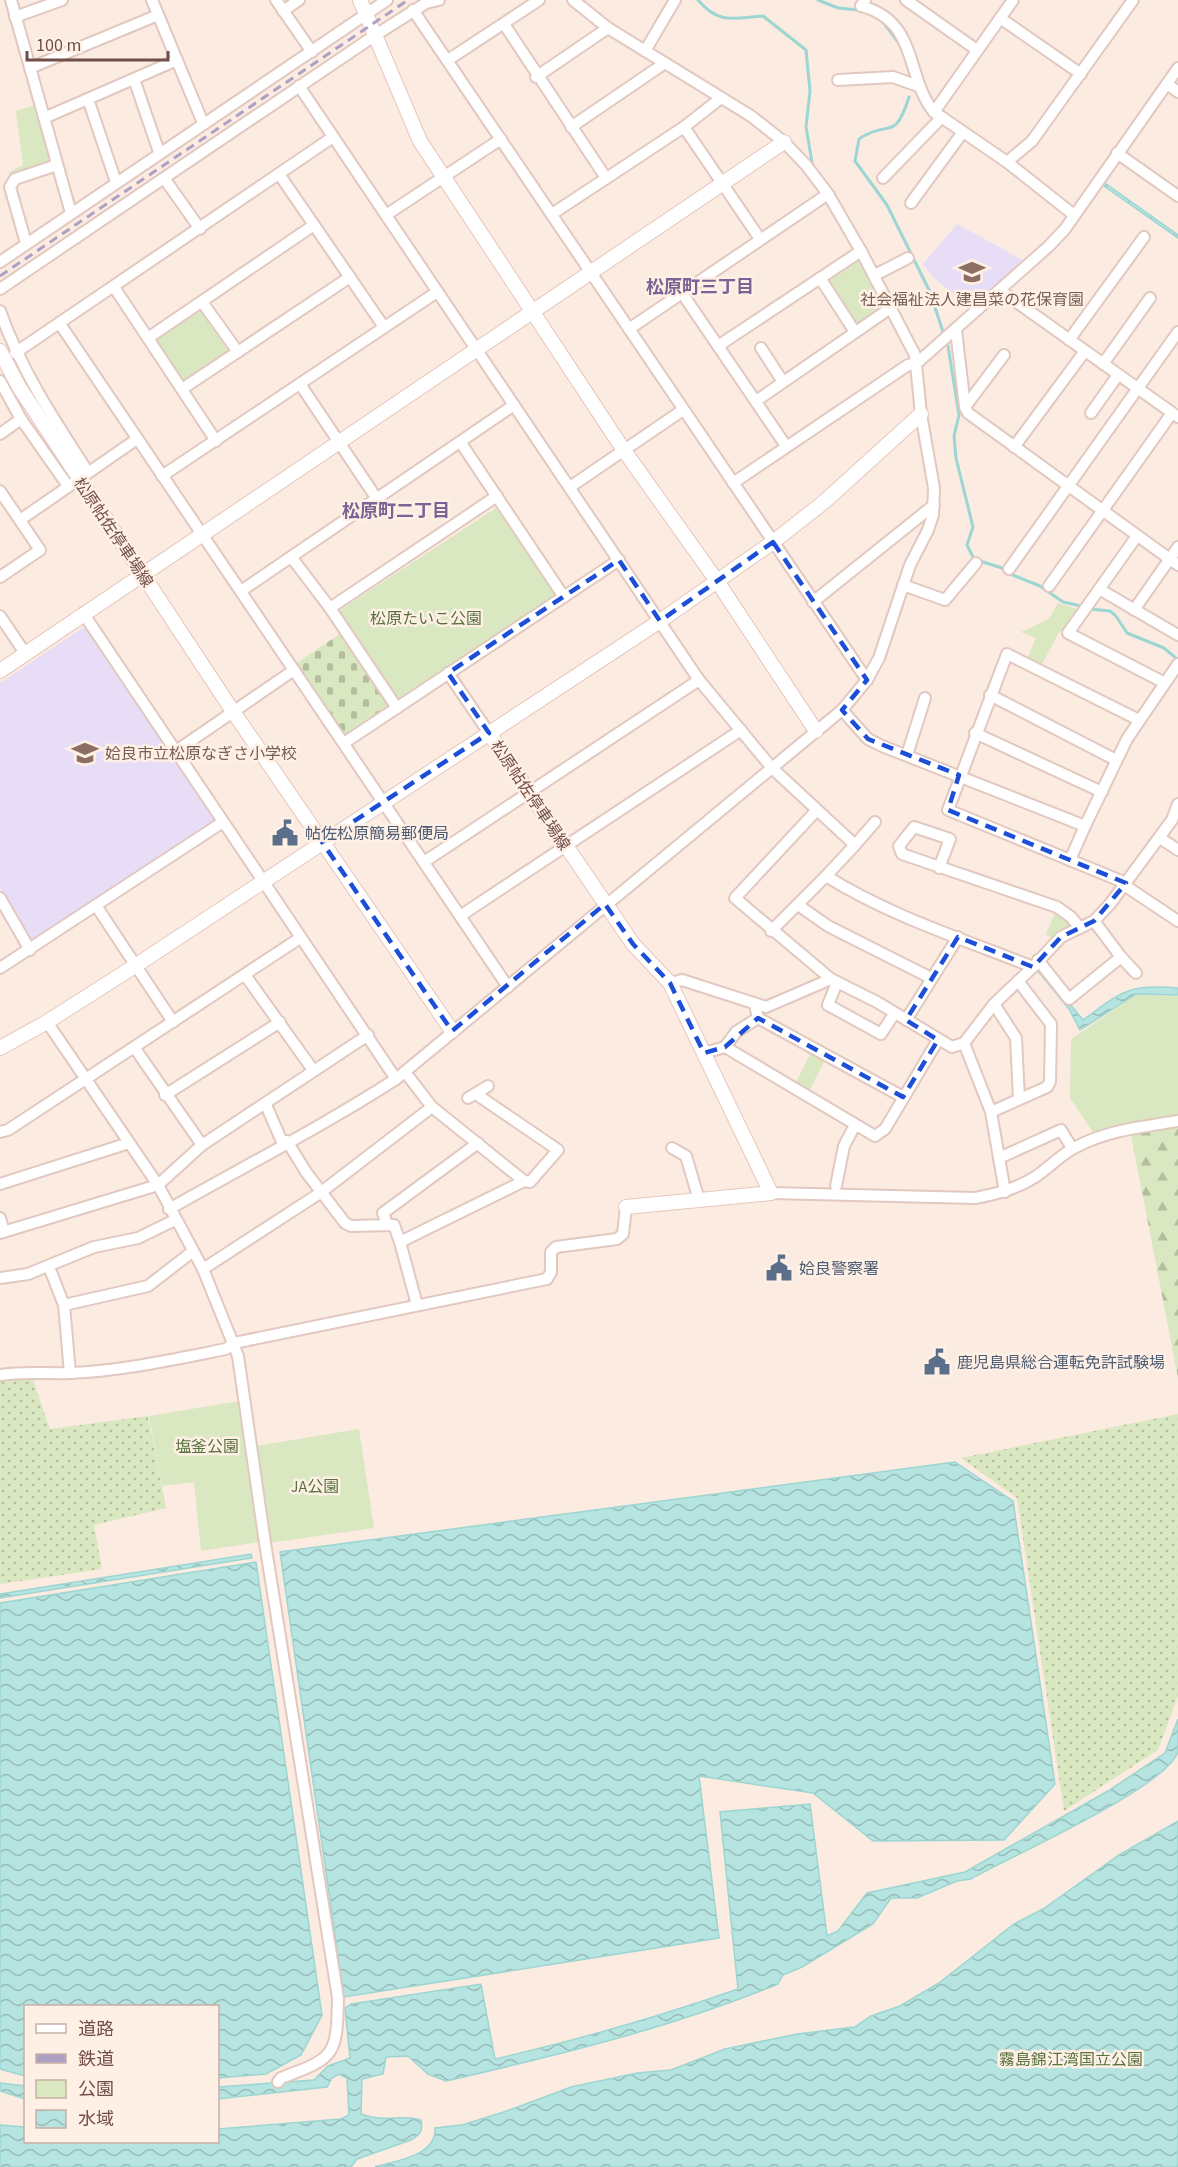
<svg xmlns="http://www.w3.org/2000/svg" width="1178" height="2167" viewBox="0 0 1178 2167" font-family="'Source Sans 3','Noto Sans JP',sans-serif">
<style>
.education{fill:#e8ddf7}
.grass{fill:url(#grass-dots)}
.forest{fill:url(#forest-firs)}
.cemetery{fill:url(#cemetery-stones)}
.park{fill:#d9e8c0}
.water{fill:url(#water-waves);stroke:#9cd6d2;stroke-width:1.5}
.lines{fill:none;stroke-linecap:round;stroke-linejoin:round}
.stream{stroke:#9cd6d2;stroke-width:3}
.street-casing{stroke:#e1c8c0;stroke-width:14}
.secondary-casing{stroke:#e6c7bd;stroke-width:16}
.street{stroke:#fff;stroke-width:10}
.secondary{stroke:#fff;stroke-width:14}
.rail{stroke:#aca0c4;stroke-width:3;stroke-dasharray:9 6;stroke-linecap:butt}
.marked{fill:none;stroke:#1d4ed8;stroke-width:4.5;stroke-dasharray:12 8;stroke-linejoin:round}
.labels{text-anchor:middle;stroke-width:5;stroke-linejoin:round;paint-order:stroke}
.education-label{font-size:16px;fill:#785e54;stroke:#fff0e6}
.street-label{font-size:16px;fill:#724e48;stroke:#fff0e6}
.park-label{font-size:16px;fill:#58723e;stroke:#fff0e6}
.service-label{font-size:16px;fill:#4e5e75;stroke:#fff0e6;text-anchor:start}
.neighbourhood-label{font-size:18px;font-weight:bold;fill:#7a6495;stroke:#fff0e6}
</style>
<defs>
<pattern id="grass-dots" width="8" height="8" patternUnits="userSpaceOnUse" patternTransform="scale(1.5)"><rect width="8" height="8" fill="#d9e8c0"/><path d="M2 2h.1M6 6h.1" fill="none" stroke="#b4be9e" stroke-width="1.8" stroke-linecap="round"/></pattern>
<pattern id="forest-firs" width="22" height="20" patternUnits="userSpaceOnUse" patternTransform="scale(1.5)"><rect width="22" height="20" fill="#d9e8c0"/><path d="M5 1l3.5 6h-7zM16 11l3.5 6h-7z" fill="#b4be9e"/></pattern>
<pattern id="cemetery-stones" width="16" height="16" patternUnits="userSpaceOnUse" patternTransform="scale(1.5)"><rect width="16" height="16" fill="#d9e8c0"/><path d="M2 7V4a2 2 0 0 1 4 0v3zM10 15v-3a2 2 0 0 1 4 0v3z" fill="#b4be9e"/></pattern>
<pattern id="water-waves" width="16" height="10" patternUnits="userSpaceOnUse" patternTransform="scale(1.5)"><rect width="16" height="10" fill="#b6e4e1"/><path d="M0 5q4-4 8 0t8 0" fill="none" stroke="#98bbb8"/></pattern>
</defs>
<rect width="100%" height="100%" fill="#fcebe0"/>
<g class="education">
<path d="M957 224 1023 260 1024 263 972 309 935 279 923 264Z"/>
<path d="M84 627 217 822 31 944 0 888V683Z"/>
</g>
<g class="grass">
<path d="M32 1377 50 1429 148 1416 166 1508 94 1525 102 1569 0 1584V1380Z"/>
<path d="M1178 1414V1696L1158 1750 1064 1811 1017 1498 961 1458Z"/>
</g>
<path class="forest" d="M1178 1127V1378L1131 1135Z"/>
<path class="cemetery" d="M341 633 391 705 344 737 294 665Z"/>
<g class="park">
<path d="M35 105 50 153 47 163 10 180 9 172 23 165 16 111Z"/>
<path d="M861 256 888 306 861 325 854 324 825 281Z"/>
<path d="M201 311 230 354 183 384 153 341Z"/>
<path d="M496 508 557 596 403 699 395 700 338 615 343 608Z"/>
<path d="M1058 603 1080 610 1065 630 1059 632 1040 668 1026 661 1036 638 1021 632 1049 619Z"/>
<path d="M1056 911 1072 923V928L1053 939 1046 934Z"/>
<path d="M1136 995 1178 996V1119L1095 1135 1070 1098 1071 1039Z"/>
<path d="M812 1051 826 1058 810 1089 796 1082Z"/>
<path d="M240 1401 260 1542 201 1551 194 1482 162 1486 149 1416Z"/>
<path d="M359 1429 374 1528 269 1543 256 1446Z"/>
</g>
<g class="water">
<path d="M1105 183 1178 235V238L1104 186Z"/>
<path d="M1040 968 1083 1020C1123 991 1127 984 1178 988V995L1136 994 1080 1030 1069 1009 1037 970Z"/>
<path d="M955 1462 1013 1501 1055 1784 1004 1840 873 1841 813 1793 699 1776 719 1938 344 1997 280 1552Z"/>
<path d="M251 1554 252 1558 0 1598V1594Z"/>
<path d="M256 1562 322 2015 301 2055 266 2074 218 2078V2006H26L25 2076 0 2069V1603Z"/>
<path d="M1178 1719C1178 1729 1178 1742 1178 1751 1170 1786 1007 1858 971 1879L957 1881 917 1898H891L873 1924 802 1967 783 1975 778 1984C671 2028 558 2055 446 2081L428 2074 408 2056 386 2057 383 2074 362 2079 361 2114C383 2123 399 2114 421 2120 423 2131 421 2134 411 2140L357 2159 351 2167H0V2125L25 2127 26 2142H218V2129L341 2119 349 2115 347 2078 339 2074 332 2078 327 2087 218 2099V2087L314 2080 328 2066 350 2058 345 2008 351 2004 481 1984 495 2059C578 2040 658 2017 738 1989L720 1812 810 1804 827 1936 838 1931 867 1893 965 1872 1108 1791 1165 1753Z"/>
<path d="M1178 1821V2167H375C395 2161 437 2156 435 2128L462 2125 507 2111 571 2087 637 2073 671 2070 725 2049 797 2034 855 2027 871 2016 900 2006 939 1983 1014 1924 1043 1909 1119 1855Z"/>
<path d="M0 2083 25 2086V2099L0 2091Z"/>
</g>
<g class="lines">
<g class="stream">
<path d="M698 0C719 25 734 18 763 16L806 50 810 91 806 127 813 168"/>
<path d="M818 0 838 8 859 10"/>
<path d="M883 22 901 46"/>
<path d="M908 66 911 80"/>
<path d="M909 97C894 144 890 118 859 139L855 161 887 205 930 292 944 335"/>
<path d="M948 346 959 415 954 436 956 458 973 527 967 545 974 559 1005 569"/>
<path d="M1010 574 1040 586 1063 602 1081 606"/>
<path d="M1090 609 1110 611 1116 616 1127 633 1164 648 1177 659"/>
</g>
<g class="street-casing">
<g id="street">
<path d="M11 0 71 213"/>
<path d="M152 0 203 123"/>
<path d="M276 0 312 52"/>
<path d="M865 0 861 6C919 21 905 77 934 112"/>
<path d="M906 0 977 50"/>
<path d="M1013 0 934 112 1007 162 1074 215"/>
<path d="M413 10 867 680"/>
<path d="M283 11 299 0"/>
<path d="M15 17 62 0"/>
<path d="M1000 18 1081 74"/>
<path d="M504 24 606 178"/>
<path d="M645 51 675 0"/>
<path d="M448 60 539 0"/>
<path d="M30 68 158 15"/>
<path d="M536 77 608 28"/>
<path d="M134 79 159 152"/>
<path d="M838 80 893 77 918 86"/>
<path d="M1167 84 1178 92"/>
<path d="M299 86 699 680 772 768 855 845 826 876C890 916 963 939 1033 967L1061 937 1094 921 1110 904 1172 820 1178 804"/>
<path d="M88 99 116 182"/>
<path d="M44 118 177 60"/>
<path d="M571 127 665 63"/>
<path d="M684 127 760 239"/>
<path d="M1117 153 1178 196"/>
<path d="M1007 162 1032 141 1133 0"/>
<path d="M279 174 384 327"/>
<path d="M164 178 200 229"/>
<path d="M883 178 942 117"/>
<path d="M911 203 963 132"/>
<path d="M552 214 684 127 721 98"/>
<path d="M386 215 501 139"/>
<path d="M26 243 10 187 15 179 57 165"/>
<path d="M0 262 387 0"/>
<path d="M875 275 908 258"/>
<path d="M820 278 855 332"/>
<path d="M114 287 216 441"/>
<path d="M0 289 374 36 426 3 439 0"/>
<path d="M1001 291 1178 417"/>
<path d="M682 293 786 446"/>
<path d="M202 302 238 352"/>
<path d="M0 311C21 370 54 420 88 472"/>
<path d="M60 324 508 987"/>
<path d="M629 329 828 194"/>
<path d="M956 330 965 407 968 413 1178 565"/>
<path d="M148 338 314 225"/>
<path d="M1069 340 1144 237"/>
<path d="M718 346 861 251"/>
<path d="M761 348 783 382"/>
<path d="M15 353 333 137"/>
<path d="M1103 364 1150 298"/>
<path d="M0 381 21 419 68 486"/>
<path d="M300 384 377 499"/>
<path d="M182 389 350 277"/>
<path d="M756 401 892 307"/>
<path d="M965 407 1004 355"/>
<path d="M1091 413 1118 375"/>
<path d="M0 434 21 419"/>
<path d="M461 443 564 597"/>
<path d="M1014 447 1085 351"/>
<path d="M162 476 437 292"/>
<path d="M733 483 908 365 917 363 1049 246 1065 229 1178 68"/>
<path d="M570 487 683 410"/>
<path d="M0 491 40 550 0 577"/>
<path d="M20 520 137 439"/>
<path d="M1137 536 1068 633 1165 683"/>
<path d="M292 558 330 608 397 708"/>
<path d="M1009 569 1178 332"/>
<path d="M903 585 945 600 976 563"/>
<path d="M1049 586 1172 413"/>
<path d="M1099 589 1178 635"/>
<path d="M241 591 514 405"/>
<path d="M813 602 934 505"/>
<path d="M330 608 497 496"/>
<path d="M1134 610 1178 547"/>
<path d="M83 613 396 1079"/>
<path d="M0 616 25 653"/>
<path d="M448 673 489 733"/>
<path d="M990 695 1116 760"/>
<path d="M842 710 868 739 882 746 1085 826 1127 739 1178 664"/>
<path d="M975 733 1102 792"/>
<path d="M344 743 619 560"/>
<path d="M176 751 294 670"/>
<path d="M907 755 925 698"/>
<path d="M816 811 735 898 831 979 877 1002 952 1047 964 1043 994 1004 1033 967"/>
<path d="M1160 838 1178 850"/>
<path d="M855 845 875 822"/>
<path d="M1070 860 1085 826"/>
<path d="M424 862 699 680"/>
<path d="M939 868 950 839 914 827 899 846 902 854 1057 907 1071 917 1080 928"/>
<path d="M1126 883 948 810 1007 654 1139 720"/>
<path d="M1124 885 1178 921"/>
<path d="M0 898 30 950"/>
<path d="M798 905 828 926 931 978"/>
<path d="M97 907 173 1022"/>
<path d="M460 916 741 730"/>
<path d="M771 931 826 876"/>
<path d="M1121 957 1136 973"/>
<path d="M1038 960 1069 999 1121 957 1094 921"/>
<path d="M0 968 223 822"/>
<path d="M245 975 313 1070"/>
<path d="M837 982 828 1005 881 1034 894 1014"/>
<path d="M670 983 682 980 766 1007 831 979"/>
<path d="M994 1004 1016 1038 1019 1099"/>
<path d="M755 1005 758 1018 903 1097"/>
<path d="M906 1020 958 937"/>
<path d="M47 1022 158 1185 203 1269 238 1356 265 1543 338 1998C337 2057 334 2058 281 2078L278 2082"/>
<path d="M964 1043 991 1112 1005 1192"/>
<path d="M134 1047 202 1145"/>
<path d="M725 1047 736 1032 758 1018"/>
<path d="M704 1053 725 1047 875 1136 885 1129 938 1040"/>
<path d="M476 1094 558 1150 530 1182 524 1181"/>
<path d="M165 1095 280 1022"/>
<path d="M468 1098 488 1086"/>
<path d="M266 1105 283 1144"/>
<path d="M991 1112 1047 1087 1050 1082 1051 1024 1018 981"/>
<path d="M0 1132 8 1130 300 938"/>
<path d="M287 1141 306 1172 345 1223 351 1226 394 1225 400 1242 524 1181 432 1107 405 1072"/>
<path d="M672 1148 686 1156 699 1200"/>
<path d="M999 1158 1061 1130 1072 1148"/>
<path d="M0 1184 129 1143"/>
<path d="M836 1186 844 1146 855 1125"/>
<path d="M771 1193 975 1198C996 1194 1016 1189 1035 1177 1049 1168 1061 1154 1076 1147 1108 1130 1142 1127 1178 1121"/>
<path d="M169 1209C245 1166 323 1126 396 1079L842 710 867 680 879 658 910 565 928 530 933 515 934 488 921 414 915 355 861 251 828 194 806 165 784 142 751 116 608 28 573 0"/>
<path d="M0 1218 4 1232"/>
<path d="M387 1224 383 1213 478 1143"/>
<path d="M0 1233 158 1185 202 1145 368 1035"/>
<path d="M400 1242 417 1305"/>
<path d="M49 1267 64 1305 148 1286 192 1252"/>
<path d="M203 1269 320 1193 432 1107"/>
<path d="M0 1278 28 1274 94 1247 138 1238 175 1220"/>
<path d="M64 1305 70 1373"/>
<path d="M0 1375C24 1371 46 1374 70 1373 122 1371 175 1359 226 1349L234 1343 547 1279 551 1272V1252L556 1247 617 1239 623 1234 626 1207"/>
</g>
</g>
<g class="secondary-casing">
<g id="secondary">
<path d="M360 0 420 141 623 449 717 581 816 731"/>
<path d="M0 351 19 387 234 713 452 1031"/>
<path d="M0 671 784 142"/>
<path d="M489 733 633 944 670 983 771 1193 626 1207"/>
<path d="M0 1048 47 1022 135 966 660 621 773 542 824 502 921 414"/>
</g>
</g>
<use href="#street" class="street"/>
<use href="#secondary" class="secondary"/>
<path class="rail" d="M0 276 408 0"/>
</g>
<path class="marked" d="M773 542 867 680 842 710 868 739 959 775 948 810 1126 883 1094 921 1061 937 1033 967 958 937 906 1020 938 1040 903 1097 758 1018 725 1047 704 1053 670 983 633 944 605 904 452 1031 322 842 489 733 448 673 619 560 660 621Z"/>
<defs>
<g id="school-bare" transform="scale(2.07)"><path d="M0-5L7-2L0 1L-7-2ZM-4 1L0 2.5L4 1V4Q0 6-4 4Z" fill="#8d6e63" stroke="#fff0e6" stroke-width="2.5" paint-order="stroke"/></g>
<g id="civic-bare" transform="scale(2.07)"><path d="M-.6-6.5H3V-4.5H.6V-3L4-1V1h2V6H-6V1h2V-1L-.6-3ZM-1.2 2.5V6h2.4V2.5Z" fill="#5c6f8a" stroke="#fff0e6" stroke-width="2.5" paint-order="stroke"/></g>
</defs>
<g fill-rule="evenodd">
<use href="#school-bare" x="972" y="272"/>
<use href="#school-bare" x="85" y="753"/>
<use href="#civic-bare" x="285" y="833"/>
<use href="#civic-bare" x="779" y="1268"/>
<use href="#civic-bare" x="937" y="1362"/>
</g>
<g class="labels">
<g class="education-label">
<text x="972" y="305">社会福祉法人建昌菜の花保育園</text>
<text x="105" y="759" text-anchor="start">姶良市立松原なぎさ小学校</text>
</g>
<g class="street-label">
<text transform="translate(114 532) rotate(56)" y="6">松原帖佐停車場線</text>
<text transform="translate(531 795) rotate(56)" y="6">松原帖佐停車場線</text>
</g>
<g class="park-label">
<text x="426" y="624">松原たいこ公園</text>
<text x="207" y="1452">塩釜公園</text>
<text x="315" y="1492">JA公園</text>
<text x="1071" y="2065">霧島錦江湾国立公園</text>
</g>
<g class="service-label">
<text x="305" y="839">帖佐松原簡易郵便局</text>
<text x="799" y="1274">姶良警察署</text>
<text x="957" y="1368">鹿児島県総合運転免許試験場</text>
</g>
<g class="neighbourhood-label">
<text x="700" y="293">松原町三丁目</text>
<text x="396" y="517">松原町二丁目</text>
</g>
</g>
<rect x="24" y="2005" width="195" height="138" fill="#fff0e6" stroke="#c7afa7" stroke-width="1.5"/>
<rect x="36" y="2024" width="30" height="9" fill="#ffffff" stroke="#c7afa7" stroke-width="1.5"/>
<text x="78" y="2035" font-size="18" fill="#724e48">道路</text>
<rect x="36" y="2054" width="30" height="9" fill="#aca0c4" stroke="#c7afa7" stroke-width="1.5"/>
<text x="78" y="2065" font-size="18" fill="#724e48">鉄道</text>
<rect x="36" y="2080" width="30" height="18" fill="#d9e8c0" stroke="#c7afa7" stroke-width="1.5"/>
<text x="78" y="2095" font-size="18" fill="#724e48">公園</text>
<rect x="36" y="2110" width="30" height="18" fill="url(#water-waves)" stroke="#c7afa7" stroke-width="1.5"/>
<text x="78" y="2125" font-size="18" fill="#724e48">水域</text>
<path d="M27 51v9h141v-9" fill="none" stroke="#724e48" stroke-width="3"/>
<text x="36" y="51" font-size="18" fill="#724e48" stroke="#fff0e6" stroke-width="4.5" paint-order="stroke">100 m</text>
</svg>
